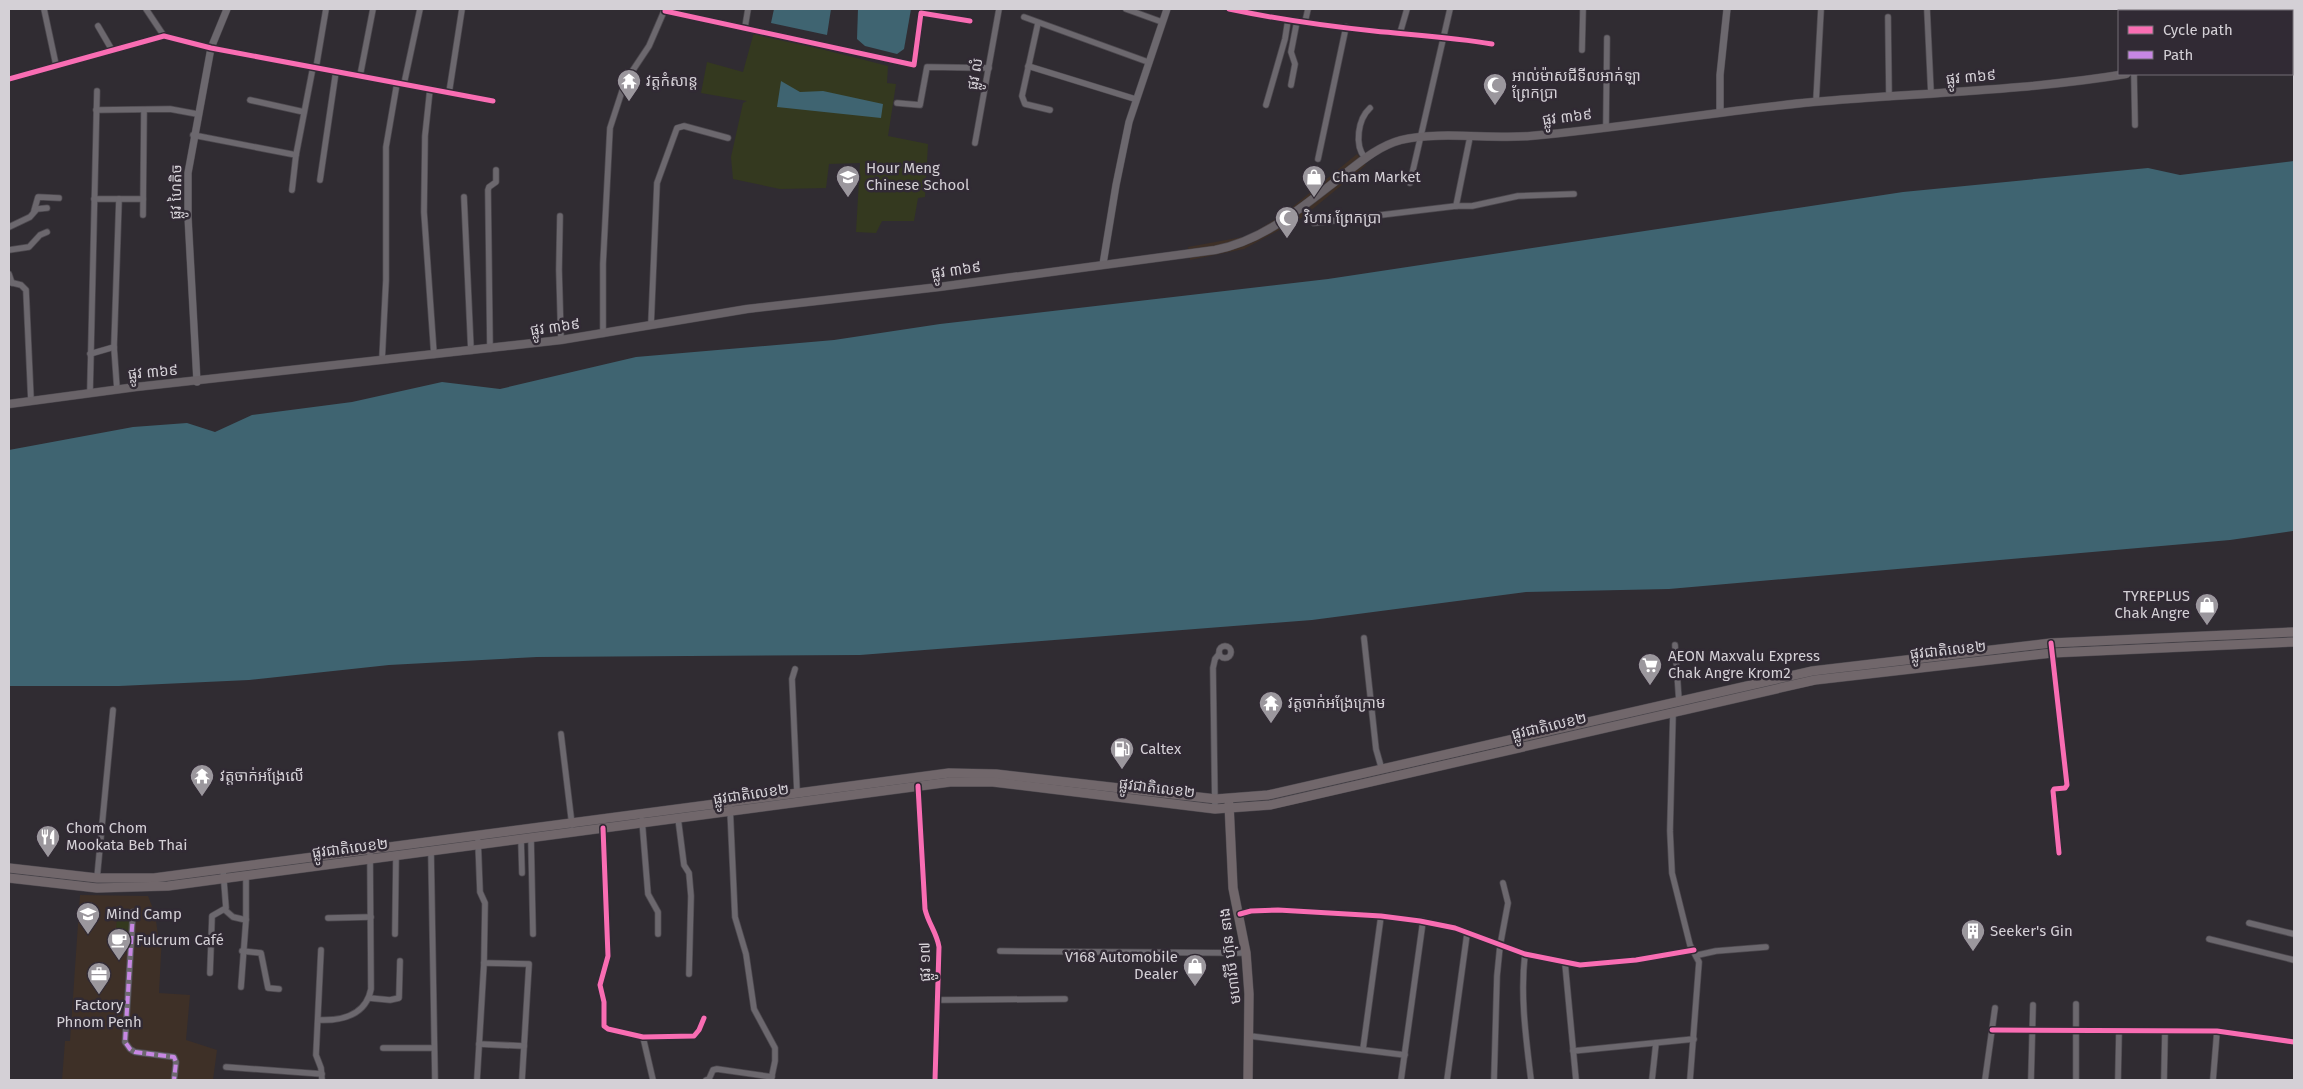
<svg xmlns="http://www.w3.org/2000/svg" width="2303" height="1089" viewBox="0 0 2303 1089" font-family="'Fira Sans','Noto Sans Khmer',sans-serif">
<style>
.commercial{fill:#3e3027}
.green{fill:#34391f}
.water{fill:#3f6471}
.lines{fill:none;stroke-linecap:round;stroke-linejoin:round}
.minor-casing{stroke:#4d494f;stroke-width:7}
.tertiary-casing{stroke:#4d494f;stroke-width:8}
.secondary-casing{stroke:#4d494f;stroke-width:9}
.primary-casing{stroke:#4d494f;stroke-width:10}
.minor{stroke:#6c686e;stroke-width:5.5}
.tertiary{stroke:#6c686e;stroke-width:7}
.secondary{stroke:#696368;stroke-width:8}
.primary{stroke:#71676b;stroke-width:9}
.quiet{stroke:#c787e3;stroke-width:4;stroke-dasharray:8 4;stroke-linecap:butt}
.cycleway-casing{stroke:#312a34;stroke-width:8}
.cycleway{stroke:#f96db3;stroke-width:5}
.labels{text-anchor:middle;stroke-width:5;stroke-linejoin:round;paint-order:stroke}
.street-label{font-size:15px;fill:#d4d0d6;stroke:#312a34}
.poi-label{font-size:15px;fill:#d4d0d6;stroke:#312a34;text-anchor:start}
</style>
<rect width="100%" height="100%" fill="#302c32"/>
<g class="commercial">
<path d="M1357 154 1366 165 1303 217 1244 249 1190 260 1188 247 1248 236 1284 214Z"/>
<path d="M80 895 148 896 155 914 158 935H162L159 993 190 995 186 1040 217 1050 213 1080H62L65 1041H70Z"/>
</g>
<g class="green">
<path d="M754 32 888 66 887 83 896 84 888 136 928 144 925 197 918 198 914 221H882L876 233 856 232 860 163 829 164 826 188 780 189 733 179 731 157 743 103 747 101 701 93 707 62 743 72Z"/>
<path d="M117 917 129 918 130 932 116 931Z"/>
</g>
<g class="water">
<path d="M774 9H831L827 35 771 23Z"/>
<path d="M858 9H911L904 49 897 54 865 46 857 39Z"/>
<path d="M781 81 800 92 823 91 883 104 881 118 777 107Z"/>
<path d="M2294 161 2293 531 2230 540 1669 589 1526 592 1312 620 860 655 537 657 389 665 249 680 119 686H9V450L133 427 187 423 215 432 252 415 352 402 442 382 500 389 636 357 834 340 940 324 1328 279 1903 192 2148 168 2180 175Z"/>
</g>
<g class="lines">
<g class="minor-casing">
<g id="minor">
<path d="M44 9 56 65"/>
<path d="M146 9 164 36"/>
<path d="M1126 9 1162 22"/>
<path d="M1229 9C1277 19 1325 26 1374 31 1413 35 1453 37 1492 44"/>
<path d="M1927 9 1931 94"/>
<path d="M2190 9V11"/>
<path d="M665 11 914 65 921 13 970 21"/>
<path d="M1024 17 1148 62"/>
<path d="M1888 17 1889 97"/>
<path d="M1305 22 1308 9"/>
<path d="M1038 23 1022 96 1025 104 1050 110"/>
<path d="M98 26 112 50"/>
<path d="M745 27 748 9"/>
<path d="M1400 33 1407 9"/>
<path d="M1582 50 1583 9"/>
<path d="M1028 66 1135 99"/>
<path d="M316 68 326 9"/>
<path d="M2134 74 2135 125"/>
<path d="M360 76 373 9"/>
<path d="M9 79 164 36 211 48 493 101"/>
<path d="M404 84 420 9"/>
<path d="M1291 85 1295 64 1291 52 1297 21"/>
<path d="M430 89 425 136 424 212 434 355"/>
<path d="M449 93 462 9"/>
<path d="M250 100 304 112"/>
<path d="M1816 102 1821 9"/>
<path d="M897 103 920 105 927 67 989 68"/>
<path d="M1266 105 1285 39 1288 20"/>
<path d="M96 110 170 109 197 114"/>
<path d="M1606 126 1607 38"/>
<path d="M193 135 296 155"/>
<path d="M975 143 999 9"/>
<path d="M1365 158C1354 145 1358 119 1370 108"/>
<path d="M1318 159 1346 27"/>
<path d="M320 180 336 71"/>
<path d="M1410 183 1450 9"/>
<path d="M292 190 296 155 313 67"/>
<path d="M464 197 471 351"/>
<path d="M94 199H143"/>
<path d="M1456 206 1470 137"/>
<path d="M34 211 38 197 59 198"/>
<path d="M143 215 144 110"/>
<path d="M560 216 559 270 561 340"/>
<path d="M1314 223 1456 206H1472L1518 196 1574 194"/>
<path d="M9 227 30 217 37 209 47 208"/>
<path d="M9 250 29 247 40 235 47 232"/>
<path d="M9 274 12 283"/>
<path d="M9 282 21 285 26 290 31 401"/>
<path d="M651 325 657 183 677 128 684 126 728 138"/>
<path d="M603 334V264L610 128 625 82 649 46 665 9"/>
<path d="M490 349 488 190 489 187 496 182V170"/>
<path d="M90 354 114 347"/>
<path d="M382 360 386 280V147L397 83"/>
<path d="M117 389 114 347 119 199"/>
<path d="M90 392 97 91"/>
<path d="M1364 638 1376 749 1382 770"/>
<path d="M2051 643 2067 785 2065 788 2054 789 2053 791 2059 853"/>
<path d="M1675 645 1679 701"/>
<circle cx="1225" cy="652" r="6"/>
<path d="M795 669 792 679 797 792"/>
<path d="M1673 712 1670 831 1672 873 1690 945 1699 962 1690 1080"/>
<path d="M561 734 572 825"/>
<path d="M918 786 925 909C928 923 937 933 939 947L935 1080"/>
<path d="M730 808 735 917 746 954 754 1009 775 1048V1061L771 1080"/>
<path d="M1215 809 1213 668 1215 659 1219 654"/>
<path d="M678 818 684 865 689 873 691 896 689 974"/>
<path d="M642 820 648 894 658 912V934"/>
<path d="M603 828 608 956 600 985 604 1002V1026L608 1029 643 1037 694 1036 699 1030 704 1018"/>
<path d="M531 838 533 934"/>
<path d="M521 839 522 873"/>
<path d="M431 851 435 1080"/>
<path d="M97 878 113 710"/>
<path d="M225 910 233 917 246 920"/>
<path d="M133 912 125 1042 130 1049 135 1052 174 1057 176 1062 174 1080"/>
<path d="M1240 914 1251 911 1278 910 1381 916 1420 921 1455 928 1525 954 1580 965 1636 960 1694 950"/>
<path d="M328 918 371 917"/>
<path d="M2249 923 2294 934"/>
<path d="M395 934 396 856"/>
<path d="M2209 939 2294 960"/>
<path d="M321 950 316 1055 321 1068 322 1080"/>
<path d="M242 951 261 953 268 988 279 989"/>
<path d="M1000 951 1246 953"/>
<path d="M1525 954C1520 996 1526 1038 1531 1080"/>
<path d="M1698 955 1716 951 1766 947"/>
<path d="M484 963 529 964 522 1080"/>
<path d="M1565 963 1576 1080"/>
<path d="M210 973 212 916 226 908 223 869"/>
<path d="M241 987 246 920V876"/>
<path d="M369 998 390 1000 399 998 400 961"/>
<path d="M937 1000 1065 999"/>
<path d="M319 1020C342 1021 366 1015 371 989L370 850"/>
<path d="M1992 1030 2217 1031 2294 1042"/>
<path d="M1250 1036 1405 1055"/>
<path d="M643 1037 653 1080"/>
<path d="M479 1044 524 1046"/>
<path d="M383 1048H434"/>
<path d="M1363 1049 1381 916"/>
<path d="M1573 1051 1694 1039"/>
<path d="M226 1067 322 1074"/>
<path d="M477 1080 484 963 485 903 480 892 478 841"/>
<path d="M706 1080 709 1079 713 1070 717 1069 772 1077"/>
<path d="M1401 1080 1423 921"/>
<path d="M1447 1080 1467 934"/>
<path d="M1494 1080 1497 976 1500 946 1508 903 1503 883"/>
<path d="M1652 1080 1656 1043"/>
<path d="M1985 1080 1995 1008"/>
<path d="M2031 1080 2033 1005"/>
<path d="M2076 1080V1004"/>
<path d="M2118 1080 2119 1031"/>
<path d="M2164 1080 2165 1031"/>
<path d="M2213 1080 2217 1031"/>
</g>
</g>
<g class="tertiary-casing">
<g id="tertiary">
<path d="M1720 112V75L1727 9"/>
<path d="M1103 264 1116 185 1129 122 1167 9"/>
<path d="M197 382 188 217V173L211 48 227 9"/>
</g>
</g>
<g class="secondary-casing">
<g id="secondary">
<path d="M2292 62H2294"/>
<path d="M9 404 136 387 561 340 747 309 939 287 1215 250C1265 240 1302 207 1341 177 1359 163 1378 146 1401 140 1438 131 1490 139 1530 136 1624 128 1718 111 1813 102 1917 93 2023 91 2126 74"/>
</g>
</g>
<g class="primary-casing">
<g id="primary">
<path d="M1229 804 1233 888 1246 953 1249 994 1248 1080"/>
<path d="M9 868 97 878H154L949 773 996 774 1216 799 1268 795 1812 671 2051 643 2294 632"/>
<path d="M9 878 97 888 168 886 950 782H993L1215 809 1270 805 1815 680 2052 653 2294 642"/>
</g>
</g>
<use href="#minor" class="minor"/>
<use href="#tertiary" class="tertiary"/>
<use href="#secondary" class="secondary"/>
<use href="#primary" class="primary"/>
<path class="quiet" d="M133 912 125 1042 130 1049 135 1052 174 1057 176 1062 174 1080"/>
<g class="cycleway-casing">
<g id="cycleway">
<path d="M1229 9C1277 19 1325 26 1374 31 1413 35 1453 37 1492 44"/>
<path d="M665 11 914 65 921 13 970 21"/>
<path d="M9 79 164 36 211 48 493 101"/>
<path d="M2051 643 2067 785 2065 788 2054 789 2053 791 2059 853"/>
<path d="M918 786 925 909C928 923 937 933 939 947L935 1080"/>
<path d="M603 828 608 956 600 985 604 1002V1026L608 1029 643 1037 694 1036 699 1030 704 1018"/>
<path d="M1240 914 1251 911 1278 910 1381 916 1420 921 1455 928 1525 954 1580 965 1636 960 1694 950"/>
<path d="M1992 1030 2217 1031 2294 1042"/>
</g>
</g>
<use href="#cycleway" class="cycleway"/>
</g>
<defs>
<g id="temple-pin" transform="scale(1.25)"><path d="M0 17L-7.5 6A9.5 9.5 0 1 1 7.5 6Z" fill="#9b979d" stroke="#312a34"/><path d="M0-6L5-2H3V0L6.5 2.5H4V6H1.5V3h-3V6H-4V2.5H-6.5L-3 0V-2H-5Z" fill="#fff"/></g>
<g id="mosque-pin" transform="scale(1.25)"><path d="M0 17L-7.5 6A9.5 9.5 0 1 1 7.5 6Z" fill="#9b979d" stroke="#312a34"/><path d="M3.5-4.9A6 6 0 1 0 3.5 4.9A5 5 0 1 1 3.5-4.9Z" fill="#fff"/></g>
<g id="school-pin" transform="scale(1.25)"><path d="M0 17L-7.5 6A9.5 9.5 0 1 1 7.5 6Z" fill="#9b979d" stroke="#312a34"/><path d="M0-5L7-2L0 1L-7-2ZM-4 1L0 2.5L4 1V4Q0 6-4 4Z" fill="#fff"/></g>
<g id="shop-pin" transform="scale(1.25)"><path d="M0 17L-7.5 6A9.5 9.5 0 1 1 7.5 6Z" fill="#9b979d" stroke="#312a34"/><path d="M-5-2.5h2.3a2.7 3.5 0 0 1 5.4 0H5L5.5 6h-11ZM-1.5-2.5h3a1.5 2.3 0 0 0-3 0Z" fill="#fff"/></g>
<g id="supermarket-pin" transform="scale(1.25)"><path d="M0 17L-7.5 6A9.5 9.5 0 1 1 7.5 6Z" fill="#9b979d" stroke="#312a34"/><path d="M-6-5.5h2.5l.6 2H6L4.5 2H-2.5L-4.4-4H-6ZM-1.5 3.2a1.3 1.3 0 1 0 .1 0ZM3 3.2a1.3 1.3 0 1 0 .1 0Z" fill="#fff"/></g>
<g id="fuel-pin" transform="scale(1.25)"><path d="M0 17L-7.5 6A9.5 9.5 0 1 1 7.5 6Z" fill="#9b979d" stroke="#312a34"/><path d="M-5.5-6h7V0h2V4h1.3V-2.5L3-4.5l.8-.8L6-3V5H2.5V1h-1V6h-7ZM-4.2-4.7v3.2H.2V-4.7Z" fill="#fff"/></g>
<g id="restaurant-pin" transform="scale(1.25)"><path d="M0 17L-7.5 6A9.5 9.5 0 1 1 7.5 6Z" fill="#9b979d" stroke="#312a34"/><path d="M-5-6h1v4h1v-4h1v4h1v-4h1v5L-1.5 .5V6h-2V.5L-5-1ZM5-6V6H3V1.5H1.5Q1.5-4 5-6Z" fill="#fff"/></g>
<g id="university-pin" transform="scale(1.25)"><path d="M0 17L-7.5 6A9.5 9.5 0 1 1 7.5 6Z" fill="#9b979d" stroke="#312a34"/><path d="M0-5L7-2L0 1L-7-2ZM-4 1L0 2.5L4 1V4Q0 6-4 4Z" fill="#fff"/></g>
<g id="building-pin" transform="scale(1.25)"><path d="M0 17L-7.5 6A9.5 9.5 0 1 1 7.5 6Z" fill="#9b979d" stroke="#312a34"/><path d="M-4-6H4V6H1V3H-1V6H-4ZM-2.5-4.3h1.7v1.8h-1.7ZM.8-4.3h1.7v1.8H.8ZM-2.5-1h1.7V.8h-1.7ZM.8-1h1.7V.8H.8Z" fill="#fff"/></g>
<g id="cafe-pin" transform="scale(1.25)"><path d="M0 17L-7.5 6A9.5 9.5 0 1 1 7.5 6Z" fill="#9b979d" stroke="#312a34"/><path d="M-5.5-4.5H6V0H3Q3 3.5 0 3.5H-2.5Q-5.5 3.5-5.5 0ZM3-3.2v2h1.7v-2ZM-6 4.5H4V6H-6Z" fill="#fff"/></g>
<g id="office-pin" transform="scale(1.25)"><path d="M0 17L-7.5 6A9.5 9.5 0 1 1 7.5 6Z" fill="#9b979d" stroke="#312a34"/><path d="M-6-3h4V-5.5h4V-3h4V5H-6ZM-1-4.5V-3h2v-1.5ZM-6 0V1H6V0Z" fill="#fff"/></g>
</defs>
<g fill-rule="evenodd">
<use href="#temple-pin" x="629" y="81"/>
<use href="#mosque-pin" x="1495" y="85"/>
<use href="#school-pin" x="848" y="177"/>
<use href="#shop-pin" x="1314" y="177"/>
<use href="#mosque-pin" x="1287" y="218"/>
<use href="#shop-pin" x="2207" y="605"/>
<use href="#supermarket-pin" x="1650" y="665"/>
<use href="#temple-pin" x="1271" y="703"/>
<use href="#fuel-pin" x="1122" y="749"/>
<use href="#temple-pin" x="202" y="776"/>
<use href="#restaurant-pin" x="48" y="837"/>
<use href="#university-pin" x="88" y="914"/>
<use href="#building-pin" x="1973" y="931"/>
<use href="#cafe-pin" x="119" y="940"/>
<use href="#shop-pin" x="1195" y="966"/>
<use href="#office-pin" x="99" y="974"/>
</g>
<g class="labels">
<g class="street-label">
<text transform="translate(975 74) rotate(-80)" y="5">ផ្លូវ លំ</text>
<text transform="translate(1971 77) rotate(-5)" y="5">ផ្លូវ ៣៦៩</text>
<text transform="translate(1567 117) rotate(-7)" y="5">ផ្លូវ ៣៦៩</text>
<text transform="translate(176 192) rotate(-89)" y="5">ផ្លូវ ហៃតិច</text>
<text transform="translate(956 270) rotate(-8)" y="5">ផ្លូវ ៣៦៩</text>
<text transform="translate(555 327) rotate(-8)" y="5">ផ្លូវ ៣៦៩</text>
<text transform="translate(153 372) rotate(-5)" y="5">ផ្លូវ ៣៦៩</text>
<text transform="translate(1948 650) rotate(-6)" y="5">ផ្លូវជាតិលេខ២</text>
<text transform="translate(1549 726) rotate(-13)" y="5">ផ្លូវជាតិលេខ២</text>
<text transform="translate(1157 788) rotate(7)" y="5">ផ្លូវជាតិលេខ២</text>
<text transform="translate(751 794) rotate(-8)" y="5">ផ្លូវជាតិលេខ២</text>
<text transform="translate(350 848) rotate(-7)" y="5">ផ្លូវជាតិលេខ២</text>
<text transform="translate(1230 956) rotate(-97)" y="5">មហាវិថី ហ៊ុន នាង</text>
<text transform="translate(925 962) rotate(-91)" y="5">ផ្លូវ ១៧</text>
</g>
<g class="poi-label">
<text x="1512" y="81">អាល់ម៉ាសជីទីលអាក់ឡា<tspan x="1512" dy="17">ព្រែកប្រា</tspan></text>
<text x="646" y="86">វត្តកំសាន្ត</text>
<text x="866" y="173">Hour Meng<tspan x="866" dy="17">Chinese School</tspan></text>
<text x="1332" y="182">Cham Market</text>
<text x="1304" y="223">វិហារ ព្រែកប្រា</text>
<text x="2190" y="601" text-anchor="end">TYREPLUS<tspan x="2190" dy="17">Chak Angre</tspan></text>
<text x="1668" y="661">AEON Maxvalu Express<tspan x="1668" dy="17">Chak Angre Krom2</tspan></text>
<text x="1288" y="708">វត្តចាក់អង្រែក្រោម</text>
<text x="1140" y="754">Caltex</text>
<text x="220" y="781">វត្តចាក់អង្រែលើ</text>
<text x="66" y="833">Chom Chom<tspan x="66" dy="17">Mookata Beb Thai</tspan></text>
<text x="106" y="919">Mind Camp</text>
<text x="1990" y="936">Seeker's Gin</text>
<text x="136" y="945">Fulcrum Café</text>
<text x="1178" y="962" text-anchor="end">V168 Automobile<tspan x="1178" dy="17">Dealer</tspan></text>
<text x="99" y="1010" text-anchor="middle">Factory<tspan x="99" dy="17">Phnom Penh</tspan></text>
</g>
</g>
<rect width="2303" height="1089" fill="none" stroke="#d4d0d6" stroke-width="20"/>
<rect x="2118" y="10" width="175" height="65" fill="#312a34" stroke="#726c75"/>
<rect x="2128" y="26" width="25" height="8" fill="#f96db3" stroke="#726c75"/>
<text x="2163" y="35" font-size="15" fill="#d4d0d6">Cycle path</text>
<rect x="2128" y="51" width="25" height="8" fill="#c787e3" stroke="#726c75"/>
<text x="2163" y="60" font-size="15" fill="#d4d0d6">Path</text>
</svg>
